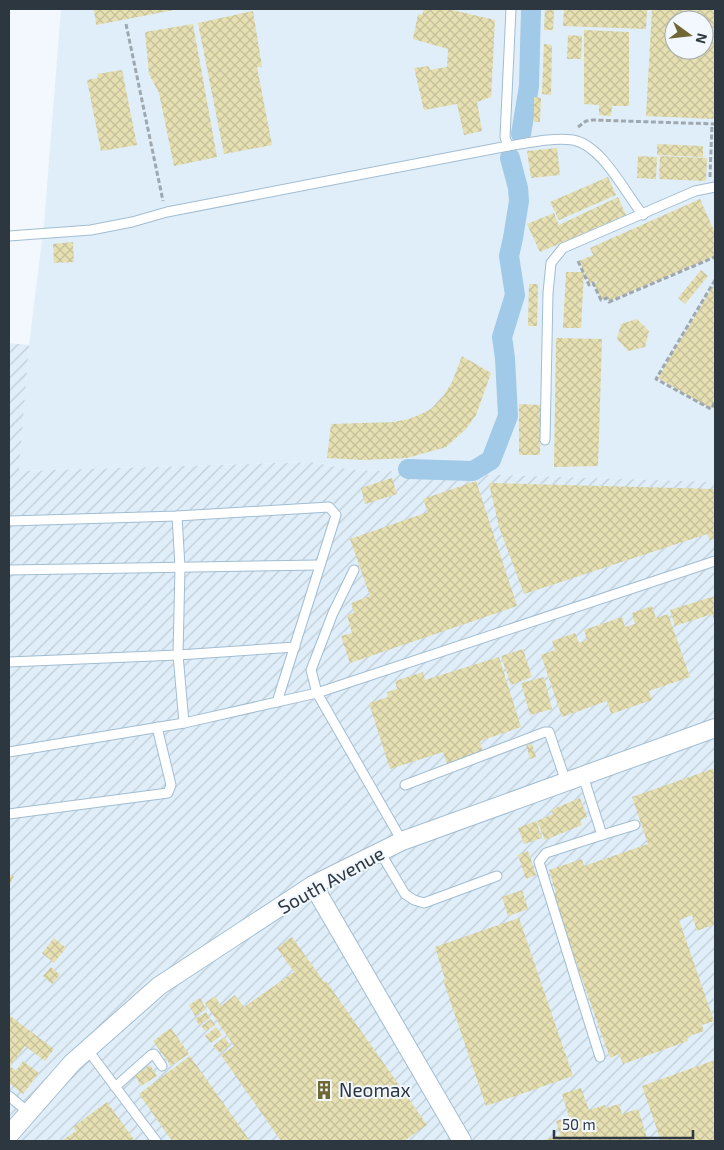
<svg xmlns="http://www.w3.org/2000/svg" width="724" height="1150" viewBox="0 0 724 1150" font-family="'Exo 2',sans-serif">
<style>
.built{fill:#e0eef9;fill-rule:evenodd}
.industrial{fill:url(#industrial-furrows)}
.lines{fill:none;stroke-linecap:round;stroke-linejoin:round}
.canal{stroke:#a1c9e8;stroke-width:20}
.building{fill:url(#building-cross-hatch);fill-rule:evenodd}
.lane-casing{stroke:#a1bdd2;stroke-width:11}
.street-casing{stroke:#a1bdd2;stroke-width:20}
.path{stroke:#a0a8af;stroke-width:3;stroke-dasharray:5 2.5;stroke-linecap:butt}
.lane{stroke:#fff;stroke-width:9}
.street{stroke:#fff;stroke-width:18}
.labels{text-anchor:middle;stroke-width:4;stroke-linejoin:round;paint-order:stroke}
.street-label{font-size:19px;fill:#2c3740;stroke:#f2f8fd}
.poi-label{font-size:19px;fill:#2c3740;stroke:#f2f8fd;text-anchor:start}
</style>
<defs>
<pattern id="industrial-furrows" width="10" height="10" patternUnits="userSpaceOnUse" patternTransform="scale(1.25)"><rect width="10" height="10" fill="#e0eef9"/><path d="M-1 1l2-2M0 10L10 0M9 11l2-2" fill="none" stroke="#c0cdd6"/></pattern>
<pattern id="building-cross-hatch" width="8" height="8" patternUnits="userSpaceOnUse" patternTransform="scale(1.25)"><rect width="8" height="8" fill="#e5dfb1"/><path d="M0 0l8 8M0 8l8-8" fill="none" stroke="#c5c099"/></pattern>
</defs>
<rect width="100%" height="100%" fill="#f2f8fd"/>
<path class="built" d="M61 9H715V482L353 470 311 462 19 471 29 345 44 224ZM674 20H704V50H674Z"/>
<path class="industrial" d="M9 343 29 345 19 471 311 462 353 470 715 482V1141H9Z"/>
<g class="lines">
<g class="canal">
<path d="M521 134 529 86 531 9"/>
<path d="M408 469 473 471 491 460 508 416 505 358 502 337 515 295 509 256 513 238 519 201 518 188 510 158"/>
</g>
</g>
<g class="building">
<path d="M94 9H174V10L96 25Z"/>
<path d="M424 9H448L495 20 491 97 477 102 482 131 464 135 457 104 424 110 414 68 429 66 430 70 447 67 448 49 413 39 418 14 422 15Z"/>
<path d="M545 9H554L553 30H544Z"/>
<path d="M564 9H647L646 29 563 26Z"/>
<path d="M652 9H715V119L646 116ZM674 20H704V50H674Z"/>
<path d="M253 11 262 67H257L272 145 224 154 198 23Z"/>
<path d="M193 24 217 157 174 166 159 93 149 74 145 32Z"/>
<path d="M584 30 629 32V106H612L611 116 599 115V105L584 104Z"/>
<path d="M568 35 582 36 581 59H567Z"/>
<path d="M544 44 552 45 551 95 542 94Z"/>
<path d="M122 70 137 145 101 151 87 80 98 78 97 74Z"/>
<path d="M534 97 541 98 540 122H534Z"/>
<path d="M657 144 703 146V157L657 155Z"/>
<path d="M557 148 560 175 531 178 527 151Z"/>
<path d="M638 156 657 157 656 179 637 178Z"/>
<path d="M660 156 707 158 706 181 659 179Z"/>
<path d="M608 177 616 195 559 220 550 202Z"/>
<path d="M618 197 626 215 540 252 527 224 554 213 564 238 559 225Z"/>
<path d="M700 199 715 233V256L609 301 607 297 601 300 594 284 597 283 596 281 590 284 579 261 593 255 590 248Z"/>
<path d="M73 242 74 262 54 263 53 244Z"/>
<path d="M701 270 708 276 685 304 678 298Z"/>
<path d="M566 272H584L581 328H563Z"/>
<path d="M715 283V399L710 408 658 378Z"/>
<path d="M529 284H538L537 326H528Z"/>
<path d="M637 319 649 331 645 347 628 351 617 339 621 324Z"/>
<path d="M556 338 602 339 598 466 554 467Z"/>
<path d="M462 356 491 373 476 415 466 429 446 447 407 458 363 460 327 458 331 424 394 422 409 419 421 414 431 409 444 395 452 382Z"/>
<path d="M519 404 541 405 540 455H519Z"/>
<path d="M392 478 397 494 365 504 361 488Z"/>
<path d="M476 481 517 606 350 663 341 636 352 633 347 615 354 613 351 603 370 596 350 539 428 512 423 499Z"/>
<path d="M489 483 715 489V539L710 540 707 534 524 594 499 527Z"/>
<path d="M715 596V624L712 614 675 626 670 610Z"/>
<path d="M652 606 656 618 668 614 690 677 649 691 652 700 611 714 607 701 562 717 541 655 555 650 552 641 575 633 579 643 587 640 584 630 622 617 625 627 635 624 632 613Z"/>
<path d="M523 649 532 677 511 685 501 656Z"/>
<path d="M499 657 521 727 480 741 483 753 447 764 443 752 390 769 369 703 388 697 387 692 397 689 395 681 423 672 425 680Z"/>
<path d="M544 677 552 709 530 715 521 683Z"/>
<path d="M532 744 536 757 530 759 526 745Z"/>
<path d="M715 768V924L697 931 692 915 679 920 714 1021 702 1025 704 1031 687 1037 688 1041 623 1064 619 1054 610 1058 552 894 556 893 549 870 582 859 584 866 648 844 632 797Z"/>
<path d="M580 798 587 817 580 820 582 825 545 840 537 821 553 814 551 810Z"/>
<path d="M536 821 542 838 524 844 518 828Z"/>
<path d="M528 851 536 875 526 879 518 855Z"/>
<path d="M9 875 14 876 9 886Z"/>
<path d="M522 890 528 909 508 916 502 897Z"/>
<path d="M519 918 573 1076 486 1106 443 980 445 979 435 947Z"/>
<path d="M292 937 324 982 326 981 427 1125 404 1141H281L221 1055 234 1046 205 1003 215 996 221 1006 235 995 244 1007 294 972 277 948Z"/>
<path d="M54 938 66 948 54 963 42 953Z"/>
<path d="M51 967 60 975 52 984 43 976Z"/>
<path d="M200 998 206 1009 195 1016 189 1005Z"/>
<path d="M206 1012 210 1018 199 1025 195 1019Z"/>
<path d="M9 1015 54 1049 45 1061 25 1046 10 1066 16 1071 23 1061 39 1073 23 1094 9 1083Z"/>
<path d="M211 1019 215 1025 205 1031 201 1026Z"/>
<path d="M216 1027 222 1035 211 1043 205 1036Z"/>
<path d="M171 1028 189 1054 171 1066 153 1041Z"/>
<path d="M224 1037 230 1045 220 1053 213 1046Z"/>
<path d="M190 1056 250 1141H172L139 1094Z"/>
<path d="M715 1060V1141H661L642 1086Z"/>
<path d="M150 1065 157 1076 141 1086 135 1075Z"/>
<path d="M581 1088 589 1110 605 1105 606 1108 619 1104 622 1114 638 1109 648 1141H541L560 1135 556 1121 569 1117 562 1094Z"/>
<path d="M107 1102 135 1141H61L76 1131 73 1127Z"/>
</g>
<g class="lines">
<g class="lane-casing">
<g id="lane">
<path d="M508 146 505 137 511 9"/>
<path d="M9 236 91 230 132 222 167 212 508 146C528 143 553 137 573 140 602 145 625 193 643 215"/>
<path d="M545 440 548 293 551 263 563 248 695 191 715 187"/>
<path d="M177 516 180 567 178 655 184 723"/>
<path d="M9 521 177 516 329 507 336 515 277 702"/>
<path d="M9 570 320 565"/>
<path d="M354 570 333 613 311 670 317 693 402 841"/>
<path d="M9 662 178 655 295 647"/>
<path d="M9 752 184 723 317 693 715 561"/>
<path d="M583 776 602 835 635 825"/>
<path d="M405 785 545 732H549L566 782"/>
<path d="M9 814 168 793 171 785 157 727"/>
<path d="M380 852 405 894 414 900 424 903 497 876"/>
<path d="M87 1049 156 1141"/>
<path d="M600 1057 539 862 546 853 602 835"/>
<path d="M115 1087 151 1055 154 1054 162 1066"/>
<path d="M9 1096 28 1112"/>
</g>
</g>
<g class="street-casing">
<g id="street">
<path d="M313 885 462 1141"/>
<path d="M9 1135 72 1063 159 986 313 885 402 841 715 728"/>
</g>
</g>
<g class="path">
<path d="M126 24 163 201"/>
<path d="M578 127 586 121 593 120 715 124"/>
<path d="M710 177 712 124"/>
<path d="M578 261 589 285 593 283 601 300 607 298 609 302 715 257"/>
<path d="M715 280 656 379 711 409 715 402"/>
</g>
<use href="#lane" class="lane"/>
<use href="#street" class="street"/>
</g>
<defs>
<g id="building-bare" transform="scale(1.5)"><path d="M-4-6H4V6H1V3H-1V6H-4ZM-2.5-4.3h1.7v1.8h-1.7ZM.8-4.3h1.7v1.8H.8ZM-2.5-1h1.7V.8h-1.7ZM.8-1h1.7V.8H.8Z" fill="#6f6734" stroke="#f2f8fd" stroke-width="2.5" paint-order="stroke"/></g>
</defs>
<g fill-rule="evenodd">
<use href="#building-bare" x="324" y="1090"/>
</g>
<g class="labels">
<g class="street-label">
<text transform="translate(331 880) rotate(-29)" y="7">South Avenue</text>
</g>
<g class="poi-label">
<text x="339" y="1097">Neomax</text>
</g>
</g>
<rect width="724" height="1150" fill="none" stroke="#2c3740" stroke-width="20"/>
<g transform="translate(689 35) rotate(105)"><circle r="24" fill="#f2f8fd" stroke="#a3abb1"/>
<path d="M0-4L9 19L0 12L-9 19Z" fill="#6f6734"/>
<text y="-8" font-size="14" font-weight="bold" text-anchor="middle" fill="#2c3740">N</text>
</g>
<path d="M554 1130v8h139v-8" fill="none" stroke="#2c3740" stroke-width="2.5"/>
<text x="562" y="1130" font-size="15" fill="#2c3740" stroke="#f2f8fd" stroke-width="4" paint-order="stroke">50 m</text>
</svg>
